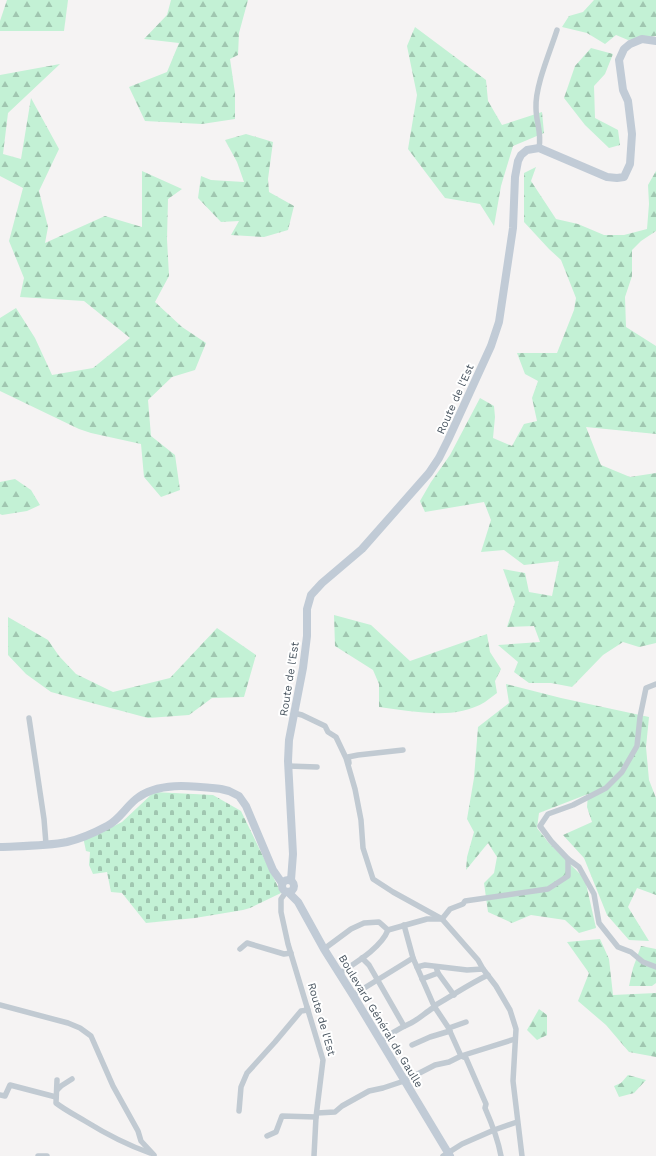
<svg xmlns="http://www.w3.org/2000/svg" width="656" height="1156" viewBox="0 0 656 1156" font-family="'Work Sans',sans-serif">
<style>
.forest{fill:url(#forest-firs)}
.cemetery{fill:url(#cemetery-stones)}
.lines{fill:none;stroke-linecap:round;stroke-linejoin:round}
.street{stroke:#c1cad2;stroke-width:5.5}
.secondary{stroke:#c1cbd6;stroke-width:8}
.labels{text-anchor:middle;stroke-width:4;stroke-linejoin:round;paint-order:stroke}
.street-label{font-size:11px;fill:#4a5661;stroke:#fff}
</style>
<defs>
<pattern id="forest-firs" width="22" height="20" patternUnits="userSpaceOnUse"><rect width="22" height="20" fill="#c3f1d5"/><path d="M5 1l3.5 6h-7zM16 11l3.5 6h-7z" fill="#a0c6b0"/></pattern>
<pattern id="cemetery-stones" width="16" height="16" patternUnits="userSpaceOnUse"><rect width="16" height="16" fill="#c3f1d5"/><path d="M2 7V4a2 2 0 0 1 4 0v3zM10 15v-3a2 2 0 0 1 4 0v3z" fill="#a0c6b0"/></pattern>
</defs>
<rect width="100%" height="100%" fill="#f5f3f3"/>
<g class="forest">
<path d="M7 0H68L64 31H0V21Z"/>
<path d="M171 0H248L239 33 238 55 230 59 235 93V119L202 124 145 121 129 87 167 72 179 43 144 39 167 15Z"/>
<path d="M594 0H656V36L628 40 616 35 605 44 587 33 562 27 569 16 583 12Z"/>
<path d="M415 27 486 80 488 101 502 125 542 112 544 133 513 146 501 186 494 226 480 204 445 198 408 149 417 95 407 46Z"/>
<path d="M591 48 613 54 605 74 594 86 595 118 618 130 620 145 609 148 585 125 564 98 575 66Z"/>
<path d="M60 64 8 113 3 154 21 159 31 98 59 149 39 191 48 227 45 243 105 216 142 227V171L182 189 168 199 167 239 169 276 155 302 182 327 206 343 195 370 172 377 148 400 151 436 175 455 180 490 161 497 144 477 141 444 91 433 79 429 0 391V318L16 308 35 338 52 375 93 368 130 338 84 301 20 297 24 278 9 241 23 188 0 176V75Z"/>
<path d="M246 134 273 142 268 179 269 192 294 206 288 230 264 237 231 235 239 221 221 222 198 198 201 176 211 180 244 182 237 162 225 140Z"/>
<path d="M536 167 531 181 556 219 578 224 604 235H624L647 229 649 204 648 185 656 171V231L641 241 632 250V276L625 297 626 327 656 346V434L586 427 601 465 630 477 656 473V643L639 647 623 642 603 655 572 687 551 683H529L514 672 518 662 498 645 540 642 534 626 507 627 515 602 503 569 525 573 529 592 552 596 559 561 524 565 504 550 481 552 491 520 484 502 425 512 420 501 431 482 450 455 480 398 494 406 495 417 493 438 512 446 524 424 537 421 532 398 538 381 525 374 517 353H557L574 310 576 298 561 260 549 249 524 222V173Z"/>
<path d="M15 479 31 490 40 505 27 511 2 515 0 514V482Z"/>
<path d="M334 615 371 625 410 661 487 634 490 652 501 669 495 681 497 693C493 696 489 699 485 702 454 721 413 711 379 707V684L373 670 335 646Z"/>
<path d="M8 617 48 640 59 656 76 674 113 692 170 678 217 628 256 655 244 697 212 698 189 715 148 718 51 692 26 674 8 655Z"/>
<path d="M506 684 561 698 649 717 646 747 649 780 656 798V895L637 888 628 907 649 941 629 940 607 915 584 858 563 835 592 822 587 807 588 794 539 813 537 828 548 842 585 879 596 928 579 933 565 920 531 915 512 923 488 912 484 883 494 873 497 857 488 843 466 870 467 857 474 832 467 819 474 778 478 727 509 703Z"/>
<path d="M600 939 609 959 613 995 656 993V1057L629 1052 606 1025 578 1001 589 973 567 942Z"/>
<path d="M641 946 656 949V983L652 986H629L633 968Z"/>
<path d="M539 1009 547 1015V1035L537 1040 527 1030Z"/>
<path d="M628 1075 646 1080 634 1093 619 1097 614 1086 621 1083Z"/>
</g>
<path class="cemetery" d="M154 792 213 795 241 811 281 893 250 908 243 910 195 918 146 923 122 893 111 892 107 872 93 874 89 865 90 852 86 851 83 837 100 833 122 822Z"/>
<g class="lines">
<g class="street">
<path d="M539 148C542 132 536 123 536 108 535 86 550 52 557 30"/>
<path d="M656 684 646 688 640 717 637 746 622 772 606 788 573 805 548 814 540 826 551 841 568 859 579 867 594 894 599 923 618 947 631 952 643 962 656 967"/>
<path d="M294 713 302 715 325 726 328 732 336 737 346 758 355 789 361 820 363 848 373 879 393 892 442 919 478 960 483 969 496 986 510 1010 516 1029 513 1081 522 1156"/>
<path d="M29 718 44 819 46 844"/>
<path d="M349 763 348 757 358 755 403 750"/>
<path d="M288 766 317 767"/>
<path d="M286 892 281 899V912L288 944 323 1060 316 1117 314 1156"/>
<path d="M240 949 247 943 284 954 291 953"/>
<path d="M324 949 351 929 364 923 379 922 388 930"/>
<path d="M362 958 369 965 404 1026"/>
<path d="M413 958 434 1006 448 1027 461 1056 466 1058 486 1104 485 1108C492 1124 498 1139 501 1156"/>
<path d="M417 967 425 965 467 970 483 969"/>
<path d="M436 967 438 973 454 995"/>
<path d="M340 973C355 963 381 948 388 930L427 919H442L450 909 463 904 465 901 548 889 568 876V859"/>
<path d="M422 979 438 973"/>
<path d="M353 995 413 958 404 925"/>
<path d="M0 1005 68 1023 80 1028 91 1036 113 1086 138 1131 141 1141 154 1155"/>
<path d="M449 1028 466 1022"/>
<path d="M381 1042C390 1033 400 1028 411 1023 419 1019 426 1012 433 1008L434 1006C452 996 469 984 488 975"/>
<path d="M412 1045 430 1037 450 1031"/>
<path d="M57 1080 56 1103C65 1110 75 1115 85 1121 106 1134 127 1145 150 1153"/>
<path d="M57 1090 61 1086 72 1079"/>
<path d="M0 1095 5 1096 10 1085 56 1097"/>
<path d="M239 1111 241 1087 247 1073 275 1042 301 1011 308 1010 307 1007"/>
<path d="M317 1113 335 1112 342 1106 369 1091 383 1088 404 1081 435 1065 449 1062 461 1056 515 1039"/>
<path d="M267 1136 276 1132 282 1116 316 1117"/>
<path d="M38 1156H47"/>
<path d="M443 1156 462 1144 494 1130 517 1122"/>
</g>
<g class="secondary">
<path d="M0 847C21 846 47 846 67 842 80 839 94 833 107 826 119 820 125 808 136 799 158 781 194 786 221 789L229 791 239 796 246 806 273 870 282 883"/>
<circle cx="288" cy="886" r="6"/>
<path d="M291 880 293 854 288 761 289 740 303 668 307 636V609L311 595 322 583 362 549 429 473 439 458 448 440 491 346 499 322 513 228 515 177 518 161 521 155 527 150 539 148 607 177 617 178 624 177 630 164 632 134 628 101 623 90 619 60 624 49 630 44 642 39 656 41"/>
<path d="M288 892 298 902 324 949 353 995 450 1156"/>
</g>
</g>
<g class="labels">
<g class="street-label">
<text transform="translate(455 399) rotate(-66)" y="4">Route de l'Est</text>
<text transform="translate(289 679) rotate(-81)" y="4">Route de l'Est</text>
<text transform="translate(322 1019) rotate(74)" y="4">Route de l'Est</text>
<text transform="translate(381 1021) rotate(59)" y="4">Boulevard Général de Gaulle</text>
</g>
</g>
</svg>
